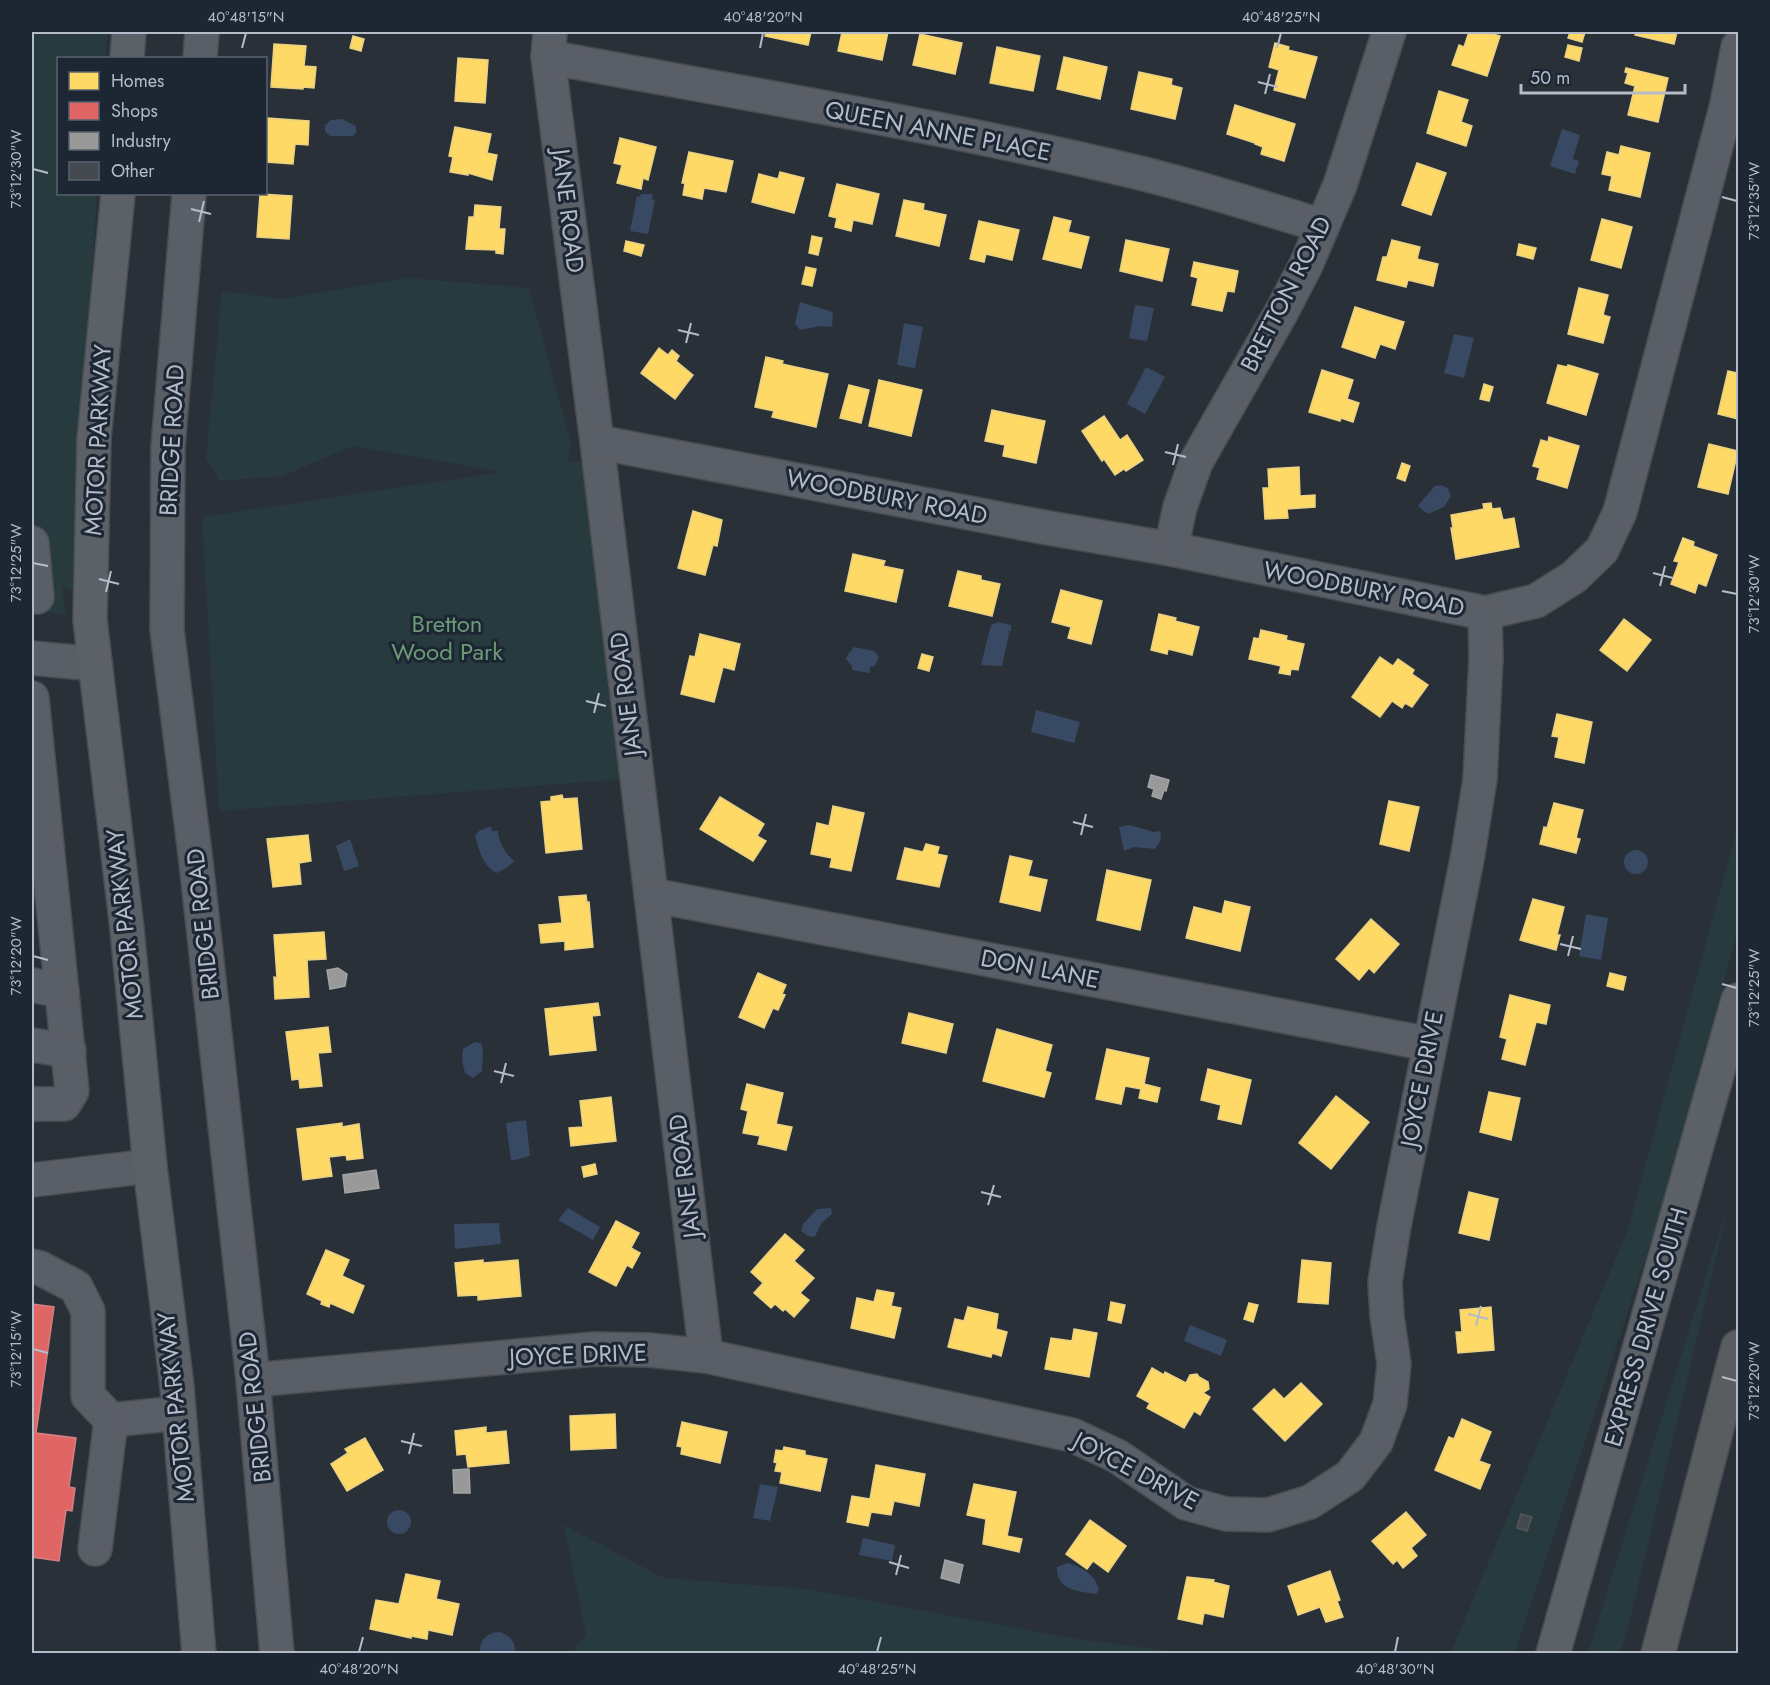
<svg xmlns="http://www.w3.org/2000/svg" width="1770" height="1685" viewBox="0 0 1770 1685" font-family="Jost,sans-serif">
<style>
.green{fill:#273a3e}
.water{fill:#384963}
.homes{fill:#ffd966;stroke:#e8d084;stroke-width:1.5}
.shops{fill:#e06666;stroke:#d38084;stroke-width:1.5}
.industry{fill:#999;stroke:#a1a4a7;stroke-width:1.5}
.building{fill:#444950;stroke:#52575f;stroke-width:1.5}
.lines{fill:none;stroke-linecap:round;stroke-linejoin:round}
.minor-casing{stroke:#484c53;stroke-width:36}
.major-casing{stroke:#484c55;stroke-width:36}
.highway-casing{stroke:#474c53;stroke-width:36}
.minor{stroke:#5a5e66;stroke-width:33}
.major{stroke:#5c6168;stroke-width:33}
.highway{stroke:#5a5d60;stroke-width:33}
.ticks{fill:none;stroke:#b4bcc9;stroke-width:2}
.labels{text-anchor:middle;stroke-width:6;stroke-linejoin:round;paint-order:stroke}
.street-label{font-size:24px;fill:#b4bcc9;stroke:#1d2633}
.park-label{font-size:24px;fill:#6b9a76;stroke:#1d2633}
.neatline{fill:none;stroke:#b4bcc9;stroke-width:2}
.ticks-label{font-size:15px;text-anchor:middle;fill:#b4bcc9}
</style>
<rect width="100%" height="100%" fill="#2a3038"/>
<g class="green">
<path d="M32 32H108L106 58H58V194H97L72 591 62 586 66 615 32 609Z"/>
<path d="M408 278 529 288 571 444 568 463 582 461 622 779 219 811 202 517 502 472 353 446 282 476 219 481 206 458 222 291 283 299Z"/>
<path d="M1738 825V930L1657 1223 1515 1653 1450 1654 1628 1229Z"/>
<path d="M1730 1199 1627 1632 1620 1653H1588Z"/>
<path d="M564 1525 664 1578 806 1589 1071 1638 1184 1653H571L586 1635Z"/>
</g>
<g class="water">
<path d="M342 119 356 126V133L353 136H330L325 131V125L331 120Z"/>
<path d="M1562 129 1580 135 1573 159 1579 161 1575 174 1550 166Z"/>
<path d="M641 194H653L652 199 655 200 648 234 630 231 637 196 640 197Z"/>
<path d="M800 302 833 312 832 327 820 326 800 330 795 323Z"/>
<path d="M1135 305 1154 308 1147 341 1129 338Z"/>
<path d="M904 323 923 327 915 368 897 365Z"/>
<path d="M1454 334 1474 338 1464 378 1444 373Z"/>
<path d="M1146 367 1165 377 1145 414 1127 404Z"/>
<path d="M1441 485 1448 488 1451 496 1444 507 1428 514 1418 506C1423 498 1430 494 1434 486Z"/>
<path d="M998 622 1011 625V632L1008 630 1009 634 1002 666 981 665 991 625Z"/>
<path d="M854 647 874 651 879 657 875 666 870 667V673L852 670V666L846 659 848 654Z"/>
<path d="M1036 710 1080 722 1074 743 1031 732Z"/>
<path d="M1129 825 1154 832 1160 831C1162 838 1160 843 1155 849L1134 847 1124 851 1119 827Z"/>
<path d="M491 826 492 831H498C499 843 505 853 514 861L508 867 497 873C483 867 479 849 475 836L479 831Z"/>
<path d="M350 839 359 866 344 871 336 846Z"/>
<circle cx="1636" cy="862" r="12"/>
<path d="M1586 914 1608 918 1601 960 1579 956Z"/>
<path d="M475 1042 481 1043 483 1049 482 1071 473 1078 465 1073 462 1060 463 1049Z"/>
<path d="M526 1120 530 1156 511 1161 506 1123Z"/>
<path d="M568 1208 600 1227 593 1240 558 1220Z"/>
<path d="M831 1208 832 1214C829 1217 825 1219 822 1223 818 1228 818 1232 814 1237L808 1236 801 1231 803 1224 817 1209Z"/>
<path d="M499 1223 501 1244 455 1249 454 1224Z"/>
<path d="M1190 1325 1227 1340 1221 1356 1184 1341Z"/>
<path d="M760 1484 778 1487 770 1521 753 1518Z"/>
<circle cx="399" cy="1522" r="12"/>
<path d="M863 1538 895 1545 892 1561 859 1555Z"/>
<path d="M1068 1563C1082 1567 1096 1575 1099 1590L1096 1594C1079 1591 1056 1591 1057 1567Z"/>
<path d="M499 1632C510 1635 516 1642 515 1653H480C479 1640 487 1633 499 1632Z"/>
</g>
<g class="homes">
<path d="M766 32H811L808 45 765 36Z"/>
<path d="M842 32H888L882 60 838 51Z"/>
<path d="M1469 32H1486L1500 36 1487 76 1452 65 1459 45 1464 47Z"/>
<path d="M1570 32H1585L1582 42 1568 38Z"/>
<path d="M1636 32H1677L1674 44 1635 35Z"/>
<path d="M920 34 962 43 955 74 913 65Z"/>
<path d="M353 36 364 39 361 51 350 48Z"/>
<path d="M1275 43 1289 47 1288 50 1317 57 1305 98 1274 90 1279 70 1269 67Z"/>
<path d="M274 44 306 46 304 66 316 67 314 88 303 87V89L271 87Z"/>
<path d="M1568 45 1582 48 1579 61 1565 57Z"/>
<path d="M997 47 1040 56 1033 91 990 83Z"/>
<path d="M1064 57 1107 67 1100 99 1057 89Z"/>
<path d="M458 58 488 60 485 103 455 101Z"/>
<path d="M1626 68 1668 78 1658 122 1628 115 1635 86 1625 83 1628 73 1625 72Z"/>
<path d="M1139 72 1172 79 1171 85 1182 88 1175 119 1131 109Z"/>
<path d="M1439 91 1468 100 1461 122 1472 126 1466 146 1427 133Z"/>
<path d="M1235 105 1295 124 1284 161 1261 154 1263 147 1255 144V143L1227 134Z"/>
<path d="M267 118 309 121 308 145 295 144 293 164 266 162Z"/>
<path d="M455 127 491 134 487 153 497 155 492 180 468 173V175L450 172 453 157 449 156Z"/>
<path d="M620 138 656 147 648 180 643 178 641 189 617 183 622 165 614 163Z"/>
<path d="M1621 146 1650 153 1640 197 1609 190 1612 176 1602 174 1607 152 1619 155Z"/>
<path d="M689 152 733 161 726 192 704 188 702 199 683 195 685 183H682Z"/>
<path d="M1417 163 1446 173 1431 215 1402 205Z"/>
<path d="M780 172 804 178 794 213 752 202 759 174 778 179Z"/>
<path d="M837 184 879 194 872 224 853 220 851 231 835 227 837 218 829 216Z"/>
<path d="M260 194 292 196 289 239 257 237Z"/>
<path d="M904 200 924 204 923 210 946 215 939 246 896 236Z"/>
<path d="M475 205 501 207 499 229H505L503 254 496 253V250L466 249 469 217H474Z"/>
<path d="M1054 217 1071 221 1068 232 1089 237 1081 268 1043 259Z"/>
<path d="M1602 219 1632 227 1621 268 1591 260Z"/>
<path d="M979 221 1019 230 1012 260 986 254 984 262 970 259Z"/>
<path d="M812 236 822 238 818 255 809 253Z"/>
<path d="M1126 240 1169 249 1162 281 1120 271Z"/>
<path d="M1392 240 1420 247 1417 259 1438 264 1433 286 1408 280 1406 287 1377 280 1383 257H1387Z"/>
<path d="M626 241 644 245 641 256 624 251Z"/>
<path d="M1519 244 1536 248 1533 259 1517 255Z"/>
<path d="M1194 262 1238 271 1234 292 1227 291 1222 311 1192 305 1198 278 1191 276Z"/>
<path d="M806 267 816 269 812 286 802 284Z"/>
<path d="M1579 288 1608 295 1603 315 1610 317 1603 343 1568 334Z"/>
<path d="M1355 307 1404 322 1395 349 1380 344 1375 358 1342 347Z"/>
<path d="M659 348 668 355 672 350 679 356 676 361 693 375 675 399 641 373Z"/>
<path d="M766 357 783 361 782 364 828 374 816 427 772 417 774 411 755 407Z"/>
<path d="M1558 365 1567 367 1568 365 1598 374 1586 415 1547 403Z"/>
<path d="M1322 370 1353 380 1347 399 1359 403 1353 422 1341 418 1340 421 1309 412Z"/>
<path d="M1728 371 1738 373V419L1718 414Z"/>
<path d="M879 380 922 390 911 436 869 426Z"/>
<path d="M1484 384 1493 387 1489 401 1480 399Z"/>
<path d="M849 385 869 390 861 423 840 418Z"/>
<path d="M992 410 1045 421 1036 463 1003 456 1005 445 985 441Z"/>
<path d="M1104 416 1120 440 1127 435 1143 460 1126 471 1124 469 1115 475 1104 459 1102 461 1082 431Z"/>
<path d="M1549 437 1579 446 1567 488 1537 479 1540 468 1533 466 1541 440 1548 442Z"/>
<path d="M1709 444 1738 451 1728 494 1698 487Z"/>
<path d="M1402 463 1410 466 1405 481 1397 478Z"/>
<path d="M1299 467 1300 496 1315 495V507L1287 509 1288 518 1265 519 1263 488H1269L1268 469Z"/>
<path d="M1491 503 1492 509 1500 508 1503 520 1514 518 1519 547 1456 559 1451 528H1453L1451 515 1484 509 1483 504Z"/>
<path d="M693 511 722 520 717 546 713 545 705 575 678 568Z"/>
<path d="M1683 538 1694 542 1693 546 1717 555 1706 586 1698 583 1695 593 1671 584 1679 562 1674 561Z"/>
<path d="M853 554 885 561 883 566 903 570 896 602 845 591Z"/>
<path d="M958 571 981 576V580L1000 584 992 616 949 606Z"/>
<path d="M1061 590 1102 601 1091 644 1068 638 1071 627 1052 622Z"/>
<path d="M1159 614 1176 618 1175 621 1199 627 1192 655 1168 649 1167 654 1151 650Z"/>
<path d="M1624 619 1651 640 1627 671 1600 650Z"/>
<path d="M1261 630 1287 636 1286 640 1304 644 1298 670 1291 669 1290 675 1279 673 1281 666 1249 659 1254 638 1259 639Z"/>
<path d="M700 634 740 644 734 670 723 667 714 702 681 694 690 656 695 657Z"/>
<path d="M922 654 933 657 929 671 918 668Z"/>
<path d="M1380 657 1393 666 1398 659 1414 670 1412 674 1428 685 1412 707 1405 703 1402 708 1392 701 1380 717 1352 697Z"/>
<path d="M1557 714 1592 722 1584 763 1555 757 1559 737 1552 736Z"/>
<path d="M562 795 563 799 577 798 582 849 546 853 541 802 551 801V797Z"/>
<path d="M720 797 764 824 757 836 766 841 753 861 700 829Z"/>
<path d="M1389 801 1419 807 1409 851 1380 844Z"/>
<path d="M1554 803 1583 810 1576 838 1580 839 1576 853 1540 844 1544 827 1547 828Z"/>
<path d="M833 806 864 813 851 871 830 867 832 858 811 854 817 823 829 826Z"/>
<path d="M308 835 311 861 299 863 301 884 273 887 267 839Z"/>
<path d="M926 844 939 847 937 854 947 856 939 887 897 879 905 848 923 852Z"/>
<path d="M1010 856 1032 861 1028 876 1047 880 1040 911 1000 902Z"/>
<path d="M1107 870 1151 880 1140 930 1097 920Z"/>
<path d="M586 895 587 903 589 902 593 947 565 950V941L541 943 539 925 562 923 559 897Z"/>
<path d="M1533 899 1564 907 1557 935H1560L1556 950 1520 940Z"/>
<path d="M1225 901 1250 907 1240 951 1186 938 1194 907 1222 914Z"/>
<path d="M1371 919 1399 944 1374 973 1369 968 1359 980 1336 959Z"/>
<path d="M324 932 326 959 307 960 309 997 275 999 274 977 277 978 274 935Z"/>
<path d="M758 973 786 985 782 994 785 995 778 1010 773 1008 764 1028 739 1017Z"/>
<path d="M1610 973 1626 977 1623 990 1607 986Z"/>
<path d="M1510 995 1550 1005 1546 1024 1536 1022 1525 1065 1502 1059 1507 1039 1500 1037Z"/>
<path d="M598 1003 600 1015 592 1016 596 1050 550 1055 545 1009Z"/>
<path d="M909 1013 953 1024 946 1053 902 1043Z"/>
<path d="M328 1027 331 1052 318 1053 322 1086 300 1088 299 1079 292 1080 286 1032Z"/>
<path d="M997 1029 1052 1045 1045 1071 1051 1073 1044 1097 983 1081Z"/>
<path d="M1107 1049 1149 1058 1144 1084 1160 1088 1157 1102 1139 1098 1141 1089 1125 1086 1121 1104 1096 1099Z"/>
<path d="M1208 1069 1251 1080 1241 1124 1218 1119 1221 1105 1201 1100Z"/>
<path d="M747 1084 783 1093 776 1124 792 1127 786 1150 758 1144 760 1136 743 1133 748 1111 741 1109Z"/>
<path d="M1489 1092 1520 1098 1511 1140 1480 1132Z"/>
<path d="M1336 1096 1369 1122 1331 1169 1299 1143Z"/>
<path d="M611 1097 616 1141 571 1146 569 1128 583 1127 580 1101Z"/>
<path d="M342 1123V1127L359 1124 363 1158 347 1160 346 1155 329 1157 332 1176 303 1180 297 1129Z"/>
<path d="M595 1164 597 1174 584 1177 582 1167Z"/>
<path d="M1469 1192 1498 1199 1489 1240 1459 1233Z"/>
<path d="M616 1221 639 1233 631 1248 640 1253 632 1268 627 1265 616 1286 589 1272Z"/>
<path d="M785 1234 804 1250 794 1261 814 1278 800 1293 809 1300 794 1317 785 1309 783 1311 775 1304 771 1308 754 1293 763 1283 751 1272Z"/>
<path d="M326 1250 349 1260 342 1276 364 1286 353 1313 330 1303 329 1307 321 1304 322 1301 307 1294Z"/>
<path d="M483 1260V1263L518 1260 521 1296 478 1300V1295L458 1296 455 1263Z"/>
<path d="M1302 1260 1331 1263 1328 1304 1298 1302Z"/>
<path d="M877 1290 894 1293 891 1306 901 1308 894 1338 851 1328 857 1298 874 1302Z"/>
<path d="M1111 1302 1125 1305 1121 1323 1108 1320Z"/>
<path d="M1249 1303 1258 1305 1253 1322 1244 1319Z"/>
<path d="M968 1307 998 1314 996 1329 1007 1332 1001 1356 992 1353 991 1357 948 1347 955 1319 964 1321Z"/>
<path d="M1491 1307 1494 1350 1458 1353 1456 1332H1462L1460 1310Z"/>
<path d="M1074 1329 1097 1333 1089 1377 1045 1369 1051 1338 1072 1341Z"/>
<path d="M1152 1368 1164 1375 1165 1372 1186 1383 1190 1375 1197 1374 1199 1377 1208 1382 1209 1389 1203 1393 1210 1397 1200 1415 1194 1411 1184 1428 1147 1408 1150 1403 1137 1396Z"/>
<path d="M1301 1383 1322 1404 1285 1441 1253 1409 1274 1389 1284 1399Z"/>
<path d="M615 1414 616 1448 571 1450 570 1416Z"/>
<path d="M1462 1419 1491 1432 1479 1461 1490 1465 1480 1489 1435 1470 1449 1437 1454 1439Z"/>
<path d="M682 1422 727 1432 720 1463 681 1454 682 1447 677 1446Z"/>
<path d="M486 1427V1433L506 1431 509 1463 468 1467 466 1454 457 1455 455 1431Z"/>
<path d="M365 1438 383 1470 347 1491 331 1464 348 1453 345 1449Z"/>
<path d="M784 1447 805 1451V1455L827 1459 820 1491 780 1483 782 1472 775 1471 777 1463 774 1462 776 1450 783 1451Z"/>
<path d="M876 1465 925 1474 919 1506 894 1501 891 1515 871 1512 868 1526 847 1522 852 1496 870 1499Z"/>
<path d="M974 1484 1016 1492 1007 1536 1022 1539 1019 1552 983 1544 986 1519 967 1515Z"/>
<path d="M1406 1512 1426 1535 1411 1548 1417 1556 1403 1568 1397 1560 1393 1564 1372 1541Z"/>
<path d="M1090 1520 1126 1546 1108 1572 1093 1561 1087 1569 1066 1554Z"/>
<path d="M1330 1571 1340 1600 1337 1601 1343 1617 1326 1622 1320 1607 1298 1615 1288 1586Z"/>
<path d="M406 1574 440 1581 436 1599 459 1604 452 1635 428 1630 427 1639 411 1636V1638L370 1629 376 1600 399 1604Z"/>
<path d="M1187 1577 1214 1580 1213 1582 1229 1586 1223 1617 1204 1613 1202 1624 1178 1619Z"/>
</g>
<path class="shops" d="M32 1304 54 1307 36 1433 76 1438 69 1487 75 1488 72 1511 66 1510 59 1561 32 1557Z"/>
<g class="industry">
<path d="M1151 775 1169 780 1166 791 1164 790 1161 799 1152 796 1154 789 1148 787Z"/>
<path d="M338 968 347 974 345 986 330 989 327 970Z"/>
<path d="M376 1170 379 1188 345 1193 343 1175Z"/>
<path d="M469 1469 470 1493H454L453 1470Z"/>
<path d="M945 1560 963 1565 959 1583 941 1578Z"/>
</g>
<path class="building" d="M1521 1514 1532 1517 1527 1531 1517 1528Z"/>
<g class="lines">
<g class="minor-casing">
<g id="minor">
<path d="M550 32 548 57 597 442 706 1356"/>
<path d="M548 57C746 94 944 126 1140 173 1201 188 1262 207 1322 226"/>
<path d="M200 58 202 32"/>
<path d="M189 194 168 447 167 630 196 862 253 1380 277 1654"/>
<path d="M597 442 1043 527 1171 549 1485 613 1536 601 1574 577 1602 550 1620 512 1727 104 1738 47"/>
<path d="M32 543 37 597 32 596"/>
<path d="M1171 549 1180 507 1196 462 1282 311 1306 265 1340 185 1389 32"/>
<path d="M32 658 95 664"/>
<path d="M32 698 72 1091 64 1104H32"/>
<path d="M651 895 1429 1044"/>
<path d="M32 985 62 991"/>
<path d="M32 1045 69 1051"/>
<path d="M32 1180 150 1166"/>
<path d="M32 1266 40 1268 76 1287 88 1311V1396L111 1420"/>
<path d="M253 1380 595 1349 649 1350 706 1356 1072 1435 1117 1456 1186 1503 1226 1514 1268 1515 1310 1502 1350 1476 1376 1442 1390 1404 1394 1364 1387 1316 1385 1282 1394 1226 1468 854 1480 779 1486 658 1485 613"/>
<path d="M111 1420 179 1413"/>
<path d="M95 1549 111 1420"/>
</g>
</g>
<g class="major-casing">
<g id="major">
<path d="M127 58 129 32"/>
<path d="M118 194 94 439 90 620 127 929 150 1166 177 1387 199 1654"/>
<path d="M1553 1654 1738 1000"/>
</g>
</g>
<g class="highway-casing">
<path id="highway" d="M1658 1654 1738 1347"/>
</g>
<use href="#minor" class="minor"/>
<use href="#major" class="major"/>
<use href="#highway" class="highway"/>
</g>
<path class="ticks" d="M242 48 246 33M760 48 763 33M1277 48 1281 33M1258 82 1278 87M1265 94 1270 74M33 169 48 173M1722 197 1737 201M191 209 211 214M199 222 204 201M678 330 699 335M686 343 691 323M1165 452 1186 457M1173 465 1178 444M33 563 48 566M1653 573 1673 578M99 579 119 584M1660 586 1665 566M1722 591 1737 594M106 592 111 571M586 701 606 706M594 713 599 693M1073 822 1093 827M1081 835 1086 814M1560 944 1581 949M33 956 48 960M1568 956 1573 936M1722 984 1737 988M494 1071 514 1076M501 1083 506 1063M981 1192 1001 1197M988 1205 994 1185M1468 1314 1488 1319M1476 1326 1481 1306M33 1349 48 1353M1722 1377 1737 1381M401 1441 422 1446M409 1454 414 1433M889 1562 909 1568M896 1575 901 1555M359 1652 363 1637M877 1652 881 1637M1395 1652 1398 1637"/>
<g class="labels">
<g class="street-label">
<text transform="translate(938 131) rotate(11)" y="8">QUEEN ANNE PLACE</text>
<text transform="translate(568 211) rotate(83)" y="8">JANE ROAD</text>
<text transform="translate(1286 294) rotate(-63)" y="8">BRETTON ROAD</text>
<text transform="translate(98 440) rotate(-87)" y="8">MOTOR PARKWAY</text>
<text transform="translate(172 440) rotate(-87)" y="8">BRIDGE ROAD</text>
<text transform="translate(887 497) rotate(11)" y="8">WOODBURY ROAD</text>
<text transform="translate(1364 589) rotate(11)" y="8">WOODBURY ROAD</text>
<text transform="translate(626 694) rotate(-97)" y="8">JANE ROAD</text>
<text transform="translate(125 924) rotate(-96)" y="8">MOTOR PARKWAY</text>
<text transform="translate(203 924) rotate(-96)" y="8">BRIDGE ROAD</text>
<text transform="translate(1040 969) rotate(11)" y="8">DON LANE</text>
<text transform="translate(1422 1079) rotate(-79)" y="8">JOYCE DRIVE</text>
<text transform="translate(685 1176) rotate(-97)" y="8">JANE ROAD</text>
<text transform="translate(1646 1327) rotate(-74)" y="8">EXPRESS DRIVE SOUTH</text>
<text transform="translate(578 1355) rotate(-2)" y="8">JOYCE DRIVE</text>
<text transform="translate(176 1407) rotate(-96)" y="8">MOTOR PARKWAY</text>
<text transform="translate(255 1407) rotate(-96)" y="8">BRIDGE ROAD</text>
<text transform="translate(1136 1471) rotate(28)" y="8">JOYCE DRIVE</text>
</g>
<g class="park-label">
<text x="447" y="632">Bretton<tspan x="447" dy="28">Wood Park</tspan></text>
</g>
</g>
<rect width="1770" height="1685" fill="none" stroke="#1d2633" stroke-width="66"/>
<rect x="57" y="57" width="210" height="138" fill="#1d2633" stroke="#59626f" stroke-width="1.5"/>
<rect x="69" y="72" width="30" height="18" fill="#ffd966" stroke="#59626f" stroke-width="1.5"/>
<text x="111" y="87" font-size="18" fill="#b4bcc9">Homes</text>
<rect x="69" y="102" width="30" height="18" fill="#e06666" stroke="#59626f" stroke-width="1.5"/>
<text x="111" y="117" font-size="18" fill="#b4bcc9">Shops</text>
<rect x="69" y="132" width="30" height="18" fill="#999999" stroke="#59626f" stroke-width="1.5"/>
<text x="111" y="147" font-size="18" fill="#b4bcc9">Industry</text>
<rect x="69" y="162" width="30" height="18" fill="#444950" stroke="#59626f" stroke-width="1.5"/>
<text x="111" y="177" font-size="18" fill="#b4bcc9">Other</text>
<path d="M1521 84v9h164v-9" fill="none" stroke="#b4bcc9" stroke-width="3"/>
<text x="1530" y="84" font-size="18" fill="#b4bcc9" stroke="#1d2633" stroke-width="4.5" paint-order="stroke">50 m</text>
<rect x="33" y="33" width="1704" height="1619" class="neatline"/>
<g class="ticks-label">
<text x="246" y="22">40°48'15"N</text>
<text x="763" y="22">40°48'20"N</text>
<text x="1281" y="22">40°48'25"N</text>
<text transform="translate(16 169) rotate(-90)" y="5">73°12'30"W</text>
<text transform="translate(1754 201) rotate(-90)" y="5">73°12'35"W</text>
<text transform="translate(16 563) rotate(-90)" y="5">73°12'25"W</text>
<text transform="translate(1754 594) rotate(-90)" y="5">73°12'30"W</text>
<text transform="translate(16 956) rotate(-90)" y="5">73°12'20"W</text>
<text transform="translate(1754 988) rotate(-90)" y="5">73°12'25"W</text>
<text transform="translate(16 1349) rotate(-90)" y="5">73°12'15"W</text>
<text transform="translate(1754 1381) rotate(-90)" y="5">73°12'20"W</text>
<text x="359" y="1674">40°48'20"N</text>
<text x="877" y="1674">40°48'25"N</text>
<text x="1395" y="1674">40°48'30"N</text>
</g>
</svg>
